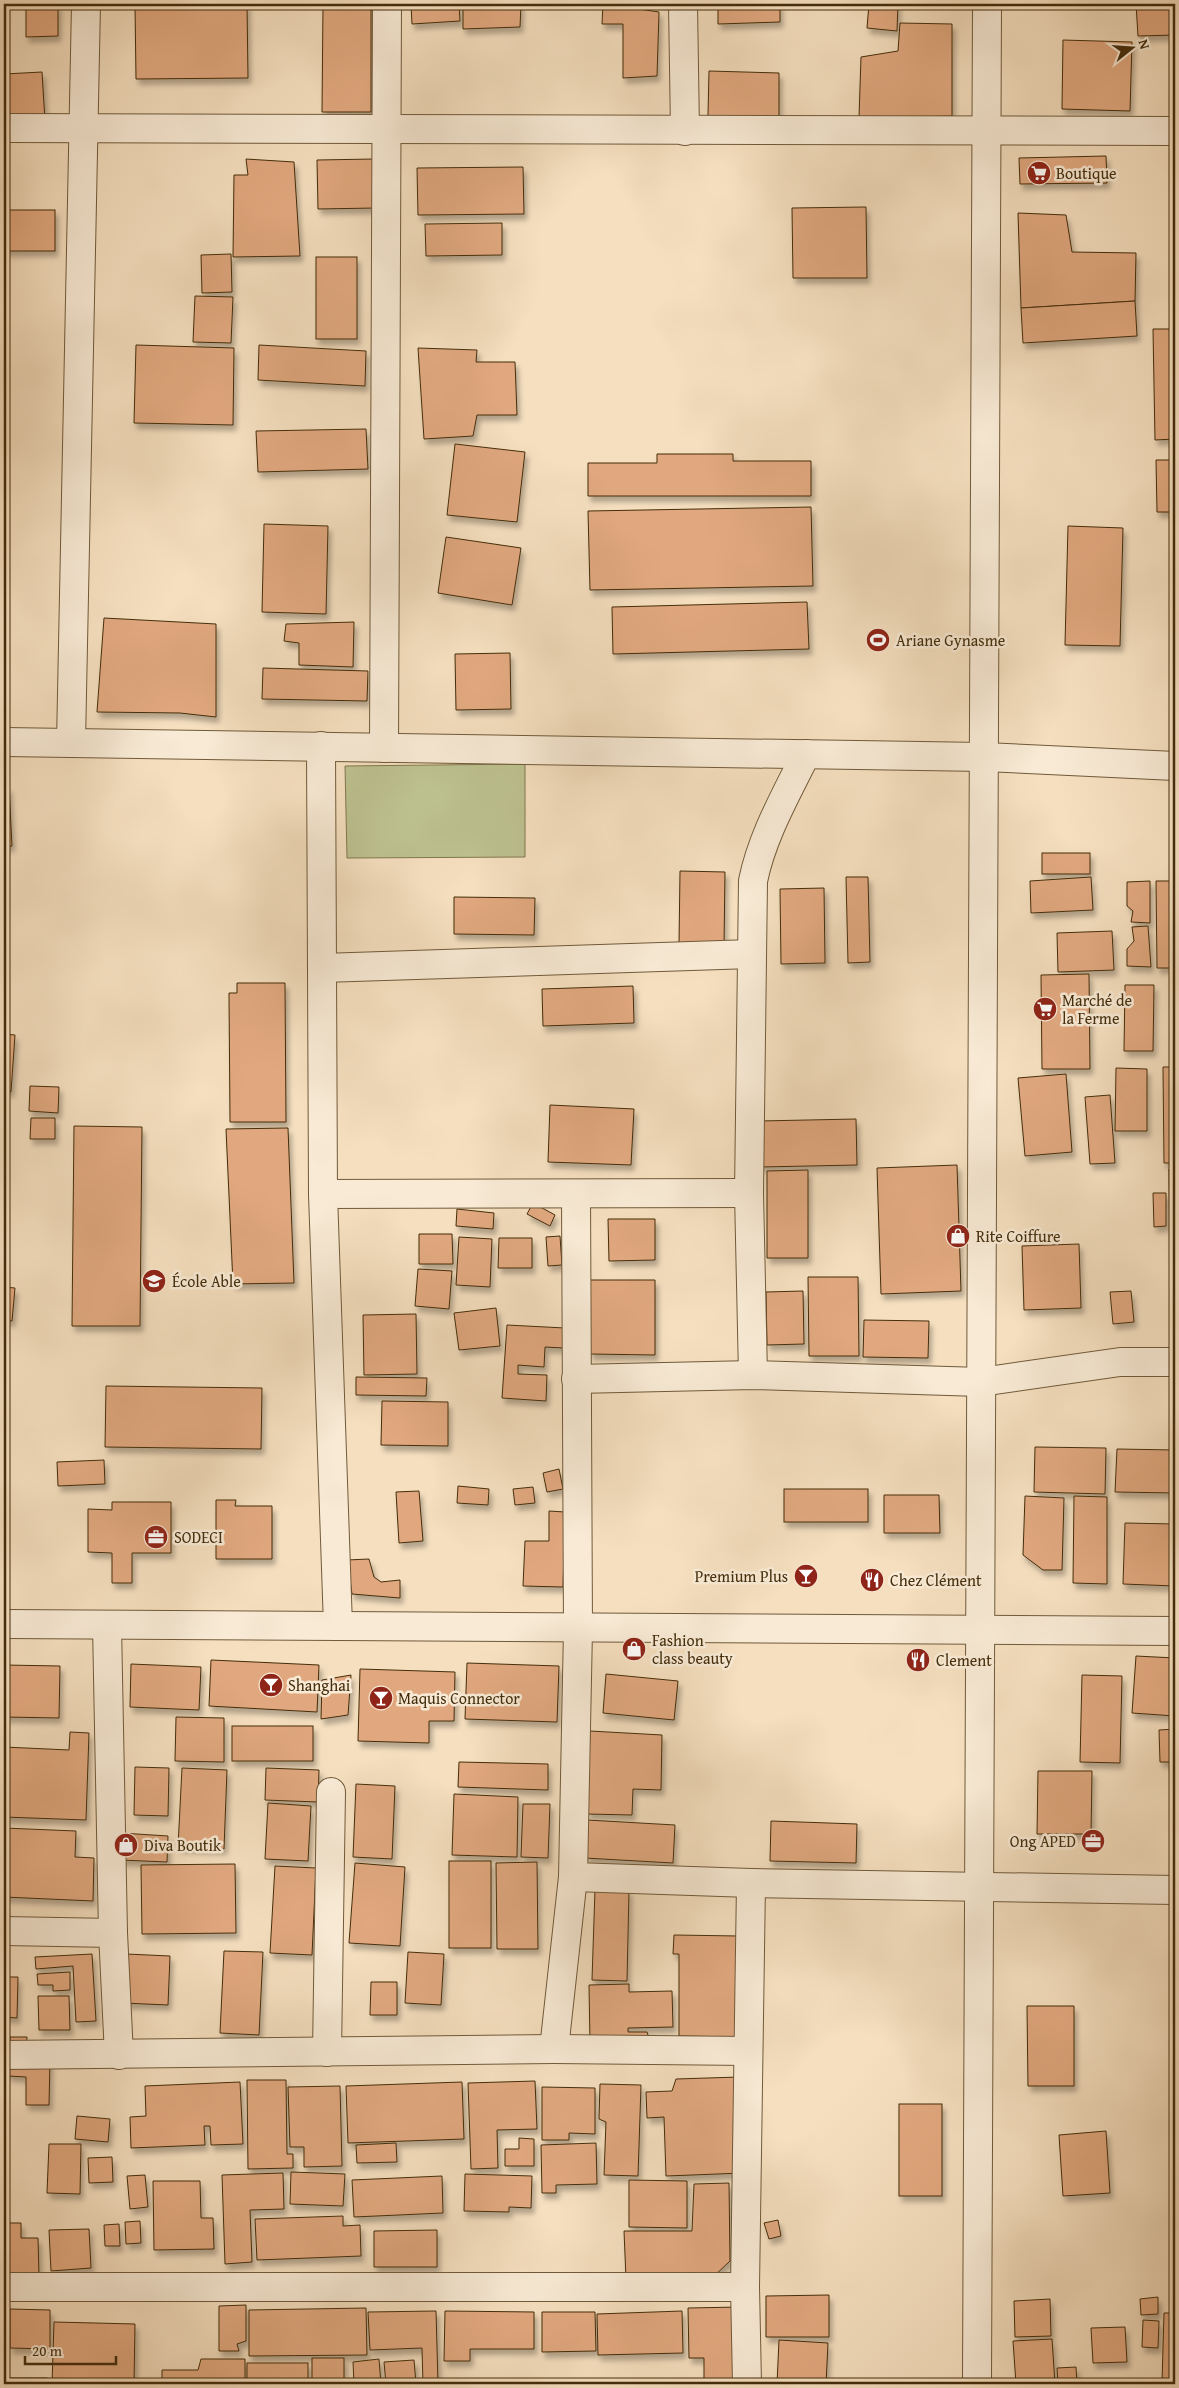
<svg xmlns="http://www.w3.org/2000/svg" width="1179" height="2388" viewBox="0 0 1179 2388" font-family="'Gentium Book Plus',serif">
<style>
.green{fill:#bdc190;stroke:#80774e}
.building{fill:#e1a87f;stroke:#442d0c;filter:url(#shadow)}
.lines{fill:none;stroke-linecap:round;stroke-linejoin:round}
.minor-casing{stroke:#705a39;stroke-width:30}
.minor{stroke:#f8ead5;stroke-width:28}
.labels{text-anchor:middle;stroke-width:5;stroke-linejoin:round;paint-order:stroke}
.poi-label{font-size:16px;fill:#442d0c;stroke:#f8ead5;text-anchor:start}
</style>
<defs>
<filter id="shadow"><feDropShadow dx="3" dy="5.5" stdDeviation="2.5" flood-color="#0004"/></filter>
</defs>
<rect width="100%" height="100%" fill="#f5dfbf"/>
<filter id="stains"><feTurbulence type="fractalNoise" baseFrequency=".004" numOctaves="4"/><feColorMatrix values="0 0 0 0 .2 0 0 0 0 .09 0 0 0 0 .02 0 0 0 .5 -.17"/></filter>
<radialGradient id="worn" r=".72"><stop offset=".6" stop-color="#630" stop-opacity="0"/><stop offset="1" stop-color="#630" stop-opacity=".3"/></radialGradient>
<path class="green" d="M525 764V857L347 858 345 766Z"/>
<g class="building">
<path d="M26 4H58V36L26 37Z"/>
<path d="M135 4H247L248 78 136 79Z"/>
<path d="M323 4H371V112H322Z"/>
<path d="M411 4H459L460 21 412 24Z"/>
<path d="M463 4H521L520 27 463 29Z"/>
<path d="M603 4H638L639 9 659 12 657 76 623 78V24H602Z"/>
<path d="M718 4H780V22L718 24Z"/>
<path d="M869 4H898L897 31 867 28Z"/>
<path d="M1136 4H1175V35L1138 36Z"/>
<path d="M900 23 952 24V116L859 118 861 57 898 51Z"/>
<path d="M1063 40 1132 42 1130 111 1062 109Z"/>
<path d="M709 71 779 73V118L708 116Z"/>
<path d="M42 72 45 121 4 124V74Z"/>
<path d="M1106 156 1107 183 1020 184 1019 158Z"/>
<path d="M246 159 294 162 300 256 233 257 234 175H248Z"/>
<path d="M374 159 375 208 318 209 317 160Z"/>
<path d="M523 167 524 214 418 215 417 168Z"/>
<path d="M866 207 867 278H793L792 208Z"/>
<rect x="4" y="210" width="51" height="41"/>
<path d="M1018 213 1066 215 1072 252 1136 253 1135 301 1021 308Z"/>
<path d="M502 223V255L426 256 425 224Z"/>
<path d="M231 254 232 292 202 293 201 255Z"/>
<rect x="316" y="257" width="41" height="82"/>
<path d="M195 296 233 297 231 343 193 342Z"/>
<path d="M1135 301 1137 336 1023 343 1021 308Z"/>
<path d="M1153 329H1175V439L1155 440Z"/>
<path d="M136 345 234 348 233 425 134 423Z"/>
<path d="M259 345 366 351 365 386 258 380Z"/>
<path d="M418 348 477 350 476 362H515L517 415H477L473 436 424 439Z"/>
<path d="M366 429 368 469 258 472 256 431Z"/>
<path d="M455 444 525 452 517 522 447 515Z"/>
<path d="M657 454H733V461H811V496H588V463H657Z"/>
<path d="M1156 460H1175V512H1157Z"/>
<path d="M811 507 813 586 590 590 588 511Z"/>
<path d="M264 524 328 526 326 614 262 612Z"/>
<path d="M1068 526 1123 528 1120 646 1065 645Z"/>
<path d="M446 537 521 548 512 605 438 593Z"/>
<path d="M807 602 809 649 613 654 612 607Z"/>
<path d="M104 618 216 624V717L180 713 97 712Z"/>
<path d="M354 622 353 667 299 665V643L284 641 286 624Z"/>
<path d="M510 653 511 709 456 710 455 654Z"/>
<path d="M263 668 368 671 367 701 262 699Z"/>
<path d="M4 787H9L12 846 4 847Z"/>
<rect x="1042" y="853" width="48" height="21"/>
<path d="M680 871 725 872 724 945H679Z"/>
<path d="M846 877H868L870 962 848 963Z"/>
<path d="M1091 877 1093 910 1031 913 1030 881Z"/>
<path d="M1150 881V923L1131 922 1133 911 1127 906V882Z"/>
<path d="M1156 881H1175V968H1157Z"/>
<path d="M824 888 825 963 781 964 780 889Z"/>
<path d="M454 897 535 898 534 935 454 934Z"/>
<path d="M1148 926 1151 967 1127 966V949L1134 941 1132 927Z"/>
<path d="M1112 931 1114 970 1058 972 1057 933Z"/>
<path d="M1089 974 1090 1069H1042L1041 975Z"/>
<path d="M237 983H285L286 1122H230L229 993H237Z"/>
<path d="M1125 985H1154L1153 1051H1124Z"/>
<path d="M633 986 634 1023 543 1026 542 989Z"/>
<path d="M4 1034 15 1035 11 1092 4 1091Z"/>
<path d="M1163 1067H1175V1163H1164Z"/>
<path d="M1116 1068 1147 1069V1131H1115Z"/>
<path d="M1066 1074 1072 1152 1025 1156 1018 1078Z"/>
<path d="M30 1086 59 1087 58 1113 29 1111Z"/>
<path d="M1110 1095 1115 1163 1090 1164 1085 1097Z"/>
<path d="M550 1105 634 1109 631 1165 548 1162Z"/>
<path d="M31 1118H55V1139H30Z"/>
<path d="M856 1119 857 1165 760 1167 759 1121Z"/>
<path d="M74 1126 142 1127 140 1326H72Z"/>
<path d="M288 1128 294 1283 233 1284 226 1129Z"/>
<path d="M957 1165 961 1291 881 1294 877 1168Z"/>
<path d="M1169 1169H1175V1258L1170 1259Z"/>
<path d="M808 1170V1258H767V1171Z"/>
<path d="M1153 1193H1166V1226L1154 1227Z"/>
<path d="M533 1203 555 1215 550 1226 527 1214Z"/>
<path d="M457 1209 494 1213 493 1229 456 1226Z"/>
<path d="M608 1219H655V1260L609 1261Z"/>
<path d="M419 1234H452L453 1264H419Z"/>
<path d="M560 1236 562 1265 548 1266 546 1237Z"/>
<path d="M459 1237 492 1239 490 1287 456 1285Z"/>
<path d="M499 1238H532V1268H498Z"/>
<path d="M1079 1244 1081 1308 1024 1310 1022 1246Z"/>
<path d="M418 1269 452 1271 449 1309 415 1306Z"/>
<path d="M808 1277H858L859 1356H809Z"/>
<path d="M590 1280H655V1355L590 1354Z"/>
<path d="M4 1287 15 1288 12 1321 4 1320Z"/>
<path d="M803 1291 804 1344 767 1345 766 1292Z"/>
<path d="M1131 1291 1134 1322 1113 1324 1110 1292Z"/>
<path d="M496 1308 500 1346 459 1350 454 1313Z"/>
<path d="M416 1314 417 1374 364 1375 363 1315Z"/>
<path d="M864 1320 929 1321 928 1358 863 1357Z"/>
<path d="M507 1325 565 1328 564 1348 545 1347 544 1367 518 1365V1374L547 1375 546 1401 502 1398Z"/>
<path d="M356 1377 427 1378 426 1396 356 1395Z"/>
<path d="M106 1386 262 1388 261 1449 105 1447Z"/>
<path d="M382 1401 448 1402V1446L381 1445Z"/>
<path d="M1035 1447 1106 1448 1105 1494 1034 1492Z"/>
<path d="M1117 1449 1175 1450V1493L1115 1492Z"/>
<path d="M104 1460 105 1484 58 1486 57 1462Z"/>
<path d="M559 1469 563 1489 547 1492 543 1473Z"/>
<path d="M458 1486 489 1489 488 1505 457 1503Z"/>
<path d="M533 1487 535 1503 515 1505 513 1489Z"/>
<rect x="784" y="1489" width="84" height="33"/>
<path d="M419 1491 423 1541 399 1543 396 1492Z"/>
<path d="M884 1495H939L940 1533H884Z"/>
<path d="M1025 1496 1064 1498 1062 1570H1043L1023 1555Z"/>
<path d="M1074 1496 1107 1497V1584L1073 1583Z"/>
<path d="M216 1500H236L235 1506H272V1559H216Z"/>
<path d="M112 1502H171V1553H132V1583H112V1553L88 1552V1509L112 1510Z"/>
<path d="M549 1511 565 1512 563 1587 523 1586 525 1541H549Z"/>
<path d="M1125 1523 1175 1524V1586L1123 1584Z"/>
<path d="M369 1559 374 1577 381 1582 400 1580V1598L352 1594 347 1560Z"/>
<path d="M1136 1656 1175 1658V1716L1132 1713Z"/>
<path d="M211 1660 319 1665 317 1712 209 1706Z"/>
<path d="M467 1663 559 1666 557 1722 465 1719Z"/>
<path d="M131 1664 201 1667 199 1710 130 1707Z"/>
<path d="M4 1665 60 1666 59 1718 4 1717Z"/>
<path d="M360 1669 455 1672 454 1721H429V1743L358 1741Z"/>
<path d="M606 1674 678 1681 674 1720 603 1713Z"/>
<path d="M351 1675 348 1715 321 1719 322 1680Z"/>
<path d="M1082 1675 1122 1676 1120 1763 1080 1762Z"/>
<path d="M176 1717 224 1718V1762L175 1761Z"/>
<rect x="232" y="1726" width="81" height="35"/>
<path d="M1175 1729V1762H1160L1159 1730Z"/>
<path d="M590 1731 662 1735 661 1790 633 1789 632 1815 587 1814Z"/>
<path d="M70 1732 89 1733 86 1820 4 1817V1747L69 1750Z"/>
<path d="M459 1762 548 1764V1790L458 1787Z"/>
<path d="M135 1767 169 1768 168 1816 134 1815Z"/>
<path d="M182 1768 227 1770 224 1849 178 1847Z"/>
<path d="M266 1768 319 1770 318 1802 265 1800Z"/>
<path d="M1038 1771H1092L1091 1834H1037Z"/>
<path d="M356 1784 395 1786 392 1859 353 1857Z"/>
<path d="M454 1794 518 1797 517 1857 452 1855Z"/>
<path d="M268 1803 311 1806 308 1861 265 1859Z"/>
<path d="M523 1804H550L548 1858 521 1857Z"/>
<path d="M587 1820 675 1825 673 1863 585 1858Z"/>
<path d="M771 1821 857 1824 856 1863 770 1861Z"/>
<path d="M4 1828 76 1831 75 1857 94 1858 93 1901 4 1897Z"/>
<path d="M121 1833 168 1836 167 1862 120 1860Z"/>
<rect x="449" y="1861" width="42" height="87"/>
<path d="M537 1862 538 1949H497L496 1863Z"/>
<path d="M355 1863 405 1867 400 1946 349 1943Z"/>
<path d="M235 1864 236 1933 142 1934 141 1865Z"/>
<path d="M275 1866 316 1868 312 1955 270 1953Z"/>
<path d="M595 1889 629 1890 627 1981 592 1980Z"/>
<path d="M674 1935 739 1936 736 2037 679 2036V1954H673Z"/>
<path d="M224 1951 263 1952 259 2035 220 2033Z"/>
<path d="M408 1952 444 1954 441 2005 405 2003Z"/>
<path d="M92 1954 96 2021 76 2022 73 1966 36 1969 35 1957Z"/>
<path d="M126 1954 170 1956 168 2005 123 2003Z"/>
<path d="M70 1972V1990L53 1991V1985H38L37 1974Z"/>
<path d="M5 1977H18L17 2018 4 2017Z"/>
<path d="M371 1982H397V2015H370Z"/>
<path d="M629 1984V1992L672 1991 673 2027 628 2028V2032H647L650 2041 590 2042 589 1985Z"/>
<path d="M38 1996H69L70 2030H39Z"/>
<path d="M1027 2006H1074V2086H1028Z"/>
<path d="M10 2037H27L26 2051H10Z"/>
<path d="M50 2059 49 2105H26V2077L8 2076V2072H4V2063Z"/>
<path d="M739 2077 743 2173 666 2176 664 2117 647 2118 646 2092 672 2091 676 2079Z"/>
<path d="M247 2080H286L287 2154H293V2168L248 2169Z"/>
<path d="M535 2081 537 2129 497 2130 498 2168 471 2169 468 2083Z"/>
<path d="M240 2082 243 2144 211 2145 210 2126H204L205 2145 131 2148 130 2117 146 2116 145 2086Z"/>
<path d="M462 2082 464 2139 348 2143 346 2086Z"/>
<path d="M600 2084 641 2085 638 2176 604 2175 606 2122 599 2119Z"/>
<path d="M340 2086 342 2166 304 2167V2147H290L288 2087Z"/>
<path d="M542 2087 595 2088V2134L569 2133V2140H542Z"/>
<rect x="899" y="2104" width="43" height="92"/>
<path d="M77 2116 110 2119 108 2142 75 2139Z"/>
<path d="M1106 2131 1110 2193 1063 2196 1059 2135Z"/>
<path d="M519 2138 534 2139V2166H505V2149H519Z"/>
<path d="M396 2143 397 2162 357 2163 356 2145Z"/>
<path d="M596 2143 597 2184 556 2185V2193H542L541 2145Z"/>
<path d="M49 2144H81L80 2194 47 2193Z"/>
<path d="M112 2157 113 2182 89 2183 88 2158Z"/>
<path d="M291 2172 345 2174 343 2206 290 2204Z"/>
<path d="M283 2173 284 2209 250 2210 252 2262 225 2264 222 2175Z"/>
<path d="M465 2174 532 2176 531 2208 509 2207V2212L464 2211Z"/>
<path d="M145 2175 148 2207 130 2209 127 2176Z"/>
<path d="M442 2176 443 2213 354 2217 352 2180Z"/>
<path d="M629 2180 687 2181V2228L629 2227Z"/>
<path d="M153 2181H200L201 2218H213L214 2249 154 2250Z"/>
<path d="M729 2183 730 2261 713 2277 626 2279 624 2231H692L694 2184Z"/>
<path d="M343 2216V2226L360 2225 361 2256 257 2260 255 2219Z"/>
<path d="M778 2220 781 2236 769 2239 764 2223Z"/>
<path d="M140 2221 141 2243 126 2244 125 2222Z"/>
<path d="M4 2223H21V2238H38L39 2276H4Z"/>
<path d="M119 2224 120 2246H105L104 2225Z"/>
<path d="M89 2229 91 2268 51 2271 49 2230Z"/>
<path d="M437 2230V2267H374V2231Z"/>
<path d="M829 2295V2337H766V2296Z"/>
<path d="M1158 2297V2314L1141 2315 1140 2299Z"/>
<path d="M1050 2299 1051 2336 1015 2337 1014 2301Z"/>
<path d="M246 2305V2341L237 2344 239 2351H219V2306Z"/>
<path d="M739 2307 740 2384H704V2358H689L688 2308Z"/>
<path d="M366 2308 367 2355 249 2356V2310Z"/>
<path d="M10 2309 50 2310V2349L10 2348Z"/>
<path d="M436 2311 438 2384H423L422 2348 370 2350 368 2312Z"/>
<path d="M445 2311 534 2312V2349H470V2361H444Z"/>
<path d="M682 2311 683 2353 598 2355 597 2314Z"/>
<path d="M542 2312H595L596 2351 542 2352Z"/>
<path d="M1164 2313H1175V2384L1162 2383Z"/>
<path d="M1143 2320 1159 2321 1158 2348 1142 2347Z"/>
<path d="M54 2322 135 2324 134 2384H52Z"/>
<path d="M1125 2327 1127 2362 1093 2363 1091 2328Z"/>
<path d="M1052 2339 1055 2384H1016L1013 2341Z"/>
<path d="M779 2340 828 2343 826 2384H777Z"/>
<rect x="312" y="2358" width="32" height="26"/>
<path d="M201 2359H245V2384H162V2370H198Z"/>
<path d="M379 2359 381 2384H354L353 2362Z"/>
<path d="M414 2360 416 2384H386L384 2362Z"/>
<rect x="247" y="2363" width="61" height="21"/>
<path d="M1076 2367 1077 2384H1058L1057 2368Z"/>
<rect x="4" y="2378" width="43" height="6"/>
</g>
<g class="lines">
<g class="minor-casing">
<g id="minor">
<path d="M683 4 685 131"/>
<path d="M4 128 1175 131"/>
<path d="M4 742 984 757 1175 766"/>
<path d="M71 743 86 4"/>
<path d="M321 746 323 1194 338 1626"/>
<path d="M384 748 387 4"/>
<path d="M322 968 752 954"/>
<path d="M323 1194 749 1193"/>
<path d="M753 1375 749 1193 753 881C762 836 786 795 806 754"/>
<path d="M576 1379 753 1375 981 1382 1120 1362H1175"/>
<path d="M4 1624 1175 1631"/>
<path d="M573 1877 751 1883 1175 1890"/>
<path d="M4 1931 113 1933 107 1625"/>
<path d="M113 1933 119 2055"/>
<path d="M554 2049 573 1877 578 1629 576 1194"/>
<path d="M327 2052 331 1792"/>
<path d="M4 2055 554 2049 748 2051"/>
<path d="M4 2287H745"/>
<path d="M747 2384 745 2287 751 1883"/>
<path d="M977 2384 987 4"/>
</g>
</g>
<use href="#minor" class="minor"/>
</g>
<defs>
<g id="supermarket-disc" transform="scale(1.25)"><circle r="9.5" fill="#8f2418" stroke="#f8ead5"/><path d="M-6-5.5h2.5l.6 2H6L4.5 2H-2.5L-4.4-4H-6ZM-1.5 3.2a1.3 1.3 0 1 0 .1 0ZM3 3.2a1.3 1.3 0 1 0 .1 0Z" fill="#fff"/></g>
<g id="stadium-disc" transform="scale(1.25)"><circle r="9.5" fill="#8f2418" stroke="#f8ead5"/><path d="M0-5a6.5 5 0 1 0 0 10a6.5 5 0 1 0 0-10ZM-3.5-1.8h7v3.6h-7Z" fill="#fff"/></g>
<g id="shop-disc" transform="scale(1.25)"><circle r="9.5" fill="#8f2418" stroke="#f8ead5"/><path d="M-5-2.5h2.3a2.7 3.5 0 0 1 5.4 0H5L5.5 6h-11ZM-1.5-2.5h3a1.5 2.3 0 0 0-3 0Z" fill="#fff"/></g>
<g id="school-disc" transform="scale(1.25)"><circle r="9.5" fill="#8f2418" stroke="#f8ead5"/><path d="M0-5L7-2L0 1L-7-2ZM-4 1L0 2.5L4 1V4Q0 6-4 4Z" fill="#fff"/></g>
<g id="office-disc" transform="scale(1.25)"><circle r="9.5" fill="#8f2418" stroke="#f8ead5"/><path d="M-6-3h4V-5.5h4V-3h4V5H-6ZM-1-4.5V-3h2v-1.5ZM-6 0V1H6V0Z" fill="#fff"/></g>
<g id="bar-disc" transform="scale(1.25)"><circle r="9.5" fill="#8f2418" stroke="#f8ead5"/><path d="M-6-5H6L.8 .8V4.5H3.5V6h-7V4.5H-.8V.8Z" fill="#fff"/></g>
<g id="restaurant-disc" transform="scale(1.25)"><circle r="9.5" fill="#8f2418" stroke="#f8ead5"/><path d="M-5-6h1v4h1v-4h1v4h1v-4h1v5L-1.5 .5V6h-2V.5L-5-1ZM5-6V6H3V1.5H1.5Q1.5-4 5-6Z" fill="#fff"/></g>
</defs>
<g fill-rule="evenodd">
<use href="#supermarket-disc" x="1039" y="173"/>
<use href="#stadium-disc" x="878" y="640"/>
<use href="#supermarket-disc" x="1045" y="1009"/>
<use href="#shop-disc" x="958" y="1236"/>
<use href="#school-disc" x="154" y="1281"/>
<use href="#office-disc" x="156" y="1537"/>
<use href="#bar-disc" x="806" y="1576"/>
<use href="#restaurant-disc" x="872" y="1580"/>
<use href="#shop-disc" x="634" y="1649"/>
<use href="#restaurant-disc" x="918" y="1660"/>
<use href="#bar-disc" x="271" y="1685"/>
<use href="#bar-disc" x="381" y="1698"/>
<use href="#office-disc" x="1093" y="1841"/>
<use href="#shop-disc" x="126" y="1845"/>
</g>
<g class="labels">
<g class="poi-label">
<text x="1056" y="179">Boutique</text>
<text x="896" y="646">Ariane Gynasme</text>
<text x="1062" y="1006">Marché de<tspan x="1062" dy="18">la Ferme</tspan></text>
<text x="976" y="1242">Rite Coiffure</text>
<text x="172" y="1287">École Able</text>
<text x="174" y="1543">SODECI</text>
<text x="788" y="1582" text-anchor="end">Premium Plus</text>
<text x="890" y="1586">Chez Clément</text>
<text x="652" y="1646">Fashion<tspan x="652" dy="18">class beauty</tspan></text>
<text x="936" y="1666">Clement</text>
<text x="288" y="1691">Shanghai</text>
<text x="398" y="1704">Maquis Connector</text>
<text x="1076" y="1847" text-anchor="end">Ong APED</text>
<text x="144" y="1851">Diva Boutik</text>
</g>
</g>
<rect width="1179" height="2388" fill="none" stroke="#f5dfbf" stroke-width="20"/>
<rect x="5" y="5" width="1169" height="2378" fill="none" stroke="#442d0c" stroke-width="2.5"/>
<rect x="10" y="10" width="1159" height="2368" fill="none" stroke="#442d0c"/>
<g transform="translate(1132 48) rotate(73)" stroke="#f8ead5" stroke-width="4" paint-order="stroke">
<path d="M0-4L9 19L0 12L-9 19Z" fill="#442d0c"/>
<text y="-8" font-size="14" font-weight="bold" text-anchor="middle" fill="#442d0c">N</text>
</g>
<path d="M25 2356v8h91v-8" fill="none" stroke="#442d0c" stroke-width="2.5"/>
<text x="32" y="2356" font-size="15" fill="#442d0c" stroke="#f8ead5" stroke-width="4" paint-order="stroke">20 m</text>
<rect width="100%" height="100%" filter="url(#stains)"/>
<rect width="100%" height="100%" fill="url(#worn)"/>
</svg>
